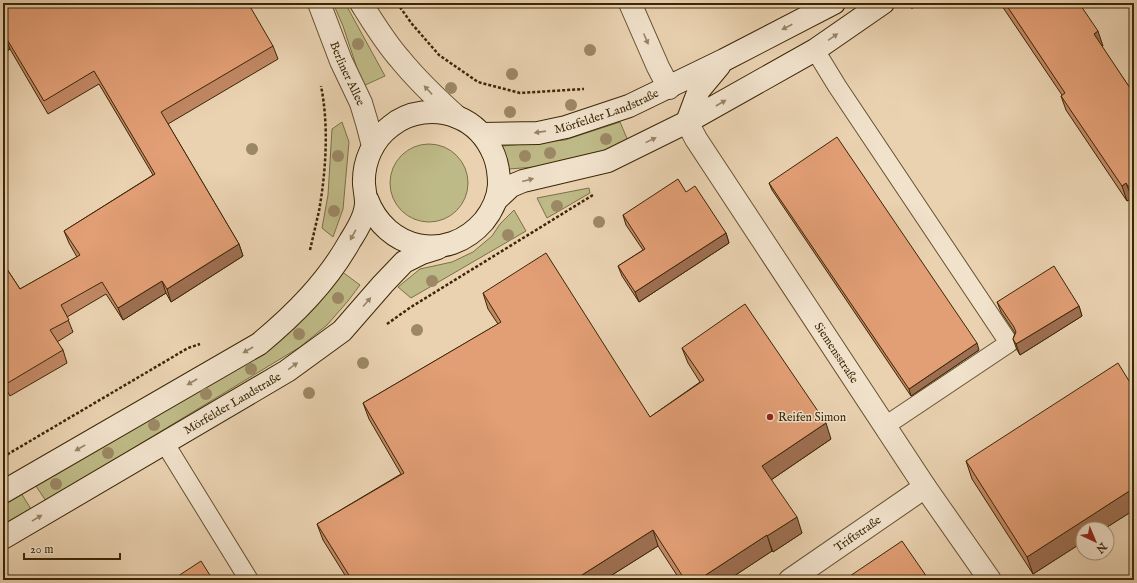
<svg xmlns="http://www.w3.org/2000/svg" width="1137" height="583" viewBox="0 0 1137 583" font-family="'IM FELL English',serif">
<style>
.green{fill:#beba87;stroke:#7c7046}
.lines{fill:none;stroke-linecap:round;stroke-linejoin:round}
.service-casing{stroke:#675230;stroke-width:20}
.minor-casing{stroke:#675230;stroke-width:24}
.secondary-casing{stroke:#3b2705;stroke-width:24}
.path{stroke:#3b2705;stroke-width:2.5;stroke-dasharray:3 2;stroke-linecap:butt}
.service{stroke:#f1e2cc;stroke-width:18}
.minor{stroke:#f1e2cc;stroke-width:22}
.secondary{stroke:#f1e2cc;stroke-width:22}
.tree{fill:#9c8865}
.wall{fill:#c28865;stroke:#3b2705}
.shaded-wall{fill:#9e6f52;stroke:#3b2705}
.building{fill:#e29e75;stroke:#3b2705}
.oneway{fill:#968468}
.poi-dot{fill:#8f2418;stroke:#f1e2cc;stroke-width:1.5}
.labels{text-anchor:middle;stroke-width:3;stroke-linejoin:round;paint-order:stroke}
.street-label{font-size:12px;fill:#3b2705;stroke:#f1e2cc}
.poi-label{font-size:12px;fill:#3b2705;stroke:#f1e2cc;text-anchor:start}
</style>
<rect width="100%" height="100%" fill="#ead2b1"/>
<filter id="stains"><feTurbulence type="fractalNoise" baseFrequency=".005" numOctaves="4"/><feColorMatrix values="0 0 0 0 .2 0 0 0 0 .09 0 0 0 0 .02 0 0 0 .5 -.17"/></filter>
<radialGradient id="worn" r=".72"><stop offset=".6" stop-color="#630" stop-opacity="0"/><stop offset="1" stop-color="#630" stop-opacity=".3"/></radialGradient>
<g class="green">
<path d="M333 3H345L385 76 363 86 343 26Z"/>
<path d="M342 122 349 142 343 209 333 237 322 228 328 195 332 129Z"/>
<path d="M620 122 629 143 560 165 509 169 502 146 565 140Z"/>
<circle cx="429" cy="183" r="39"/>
<path d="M589 188 590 193 547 218 537 198Z"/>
<path d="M514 210 526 231 411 298 398 287 420 269 452 262 473 252 492 236 500 224Z"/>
<path d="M341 271 360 285 348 301 327 325 300 347 46 501 36 486 272 346Z"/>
<path d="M21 493 31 509 3 526V503Z"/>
</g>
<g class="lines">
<g class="service-casing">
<g id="service">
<path d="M815 50 837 86 1009 343 885 426"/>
<path d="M164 442 249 580"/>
</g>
</g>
<g class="minor-casing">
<g id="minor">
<path id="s1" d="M319 3 341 61 361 103 367 123 373 146"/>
<path d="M361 3C373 22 385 42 400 59 417 80 437 99 457 117"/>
<path d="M630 3 658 67 669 88"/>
<path id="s2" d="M687 122 696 139 925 487 990 580"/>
<path id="s3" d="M790 580 925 487"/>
</g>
</g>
<g class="secondary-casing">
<g id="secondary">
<path d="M687 122 699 90 719 66"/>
<path id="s4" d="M482 134 538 133 566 127 629 106 724 60 834 3"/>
<path d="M496 200 511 186 523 181 608 161 687 122 815 50 883 3"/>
<path d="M3 492 259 344C295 314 327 282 350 241 355 233 361 224 364 214 368 202 365 196 364 184 363 162 373 139 391 126 409 111 436 108 457 117 475 124 487 138 494 155 498 165 499 175 499 185 498 199 492 211 484 221 447 264 386 250 367 199"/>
<path id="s5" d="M3 538 287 371 342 331 383 284 404 262 422 253 438 248"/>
</g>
</g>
<g class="path">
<path d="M397 3 412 24 439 55 478 82 520 93 584 89"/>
<path d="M911 8 920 3"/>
<path d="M310 250C313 237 316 224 319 211 326 171 329 126 321 86"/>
<path d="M387 324 411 307 593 195"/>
<path d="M3 445 8 454"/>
<path d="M3 457 188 348 200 344"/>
</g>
<use href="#service" class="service"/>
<use href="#minor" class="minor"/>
<use href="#secondary" class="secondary"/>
</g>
<g class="tree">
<circle cx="358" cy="44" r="6"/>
<circle cx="590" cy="50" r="6"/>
<circle cx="512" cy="74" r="6"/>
<circle cx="451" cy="88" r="6"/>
<circle cx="571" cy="105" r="6"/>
<circle cx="510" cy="112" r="6"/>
<circle cx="606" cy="139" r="6"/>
<circle cx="252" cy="149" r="6"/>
<circle cx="550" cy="153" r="6"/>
<circle cx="338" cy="156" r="6"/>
<circle cx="525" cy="156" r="6"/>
<circle cx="557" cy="206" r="6"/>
<circle cx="334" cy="211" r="6"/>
<circle cx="599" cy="222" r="6"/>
<circle cx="508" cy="235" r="6"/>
<circle cx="432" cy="281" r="6"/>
<circle cx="338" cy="298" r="6"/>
<circle cx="417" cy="330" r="6"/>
<circle cx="299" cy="334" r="6"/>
<circle cx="363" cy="363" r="6"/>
<circle cx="251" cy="369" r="6"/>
<circle cx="309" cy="393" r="6"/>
<circle cx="206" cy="394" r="6"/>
<circle cx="154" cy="425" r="6"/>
<circle cx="108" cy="453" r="6"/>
<circle cx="56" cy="484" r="6"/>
</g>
<g class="wall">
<path d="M3 3 273 46 278 59 168 124 239 244 243 256 171 302 166 293 123 320 106 294 67 317 73 332 57 342 63 350 67 363 10 396 3 384V263L20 289 77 257 69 243 64 231 153 175 99 84 48 114 10 49 3 54Z"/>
<path d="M1000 3H1079L1103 46 1102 47 1134 94V201L1132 198 1127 201 1066 110 1061 96 1062 95Z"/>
<path d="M769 183 979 350 911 396 772 190Z"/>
<path d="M686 192 726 233 729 243 639 302 622 276 618 266 643 250 626 225 623 215Z"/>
<path d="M483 293 650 417 700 382 688 363 682 348 831 439 771 480 802 533 773 552 772 551 728 580H680L658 546 604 580H348L323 540 317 524 401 474 369 419 363 403 498 324 488 309Z"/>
<path d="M997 302 1079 306 1082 316 1020 355 1017 350 1013 339 1015 333 1001 312Z"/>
<path d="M1134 389V510L1104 529H1083V542L1033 574 972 479 966 461Z"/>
</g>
<g class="shaded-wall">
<path d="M1098 31 1103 46 1099 49 1094 34Z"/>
<path d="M5 36 10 49 3 54V38Z"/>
<path d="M1126 183 1132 198 1127 201 1122 186Z"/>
<path d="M726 233 729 243 639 302 635 292Z"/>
<path d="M239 244 243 256 171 302 167 289Z"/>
<path d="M162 281 166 293 123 320 118 308Z"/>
<path d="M1079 306 1082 316 1020 355 1016 344Z"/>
<path d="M977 343 979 350 911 396 909 389Z"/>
<path d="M826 423 831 439 768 482 762 466Z"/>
<path d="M1134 488V510L1104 529H1083V542L1033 574 1027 557Z"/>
<path d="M797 517 802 533 773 552 767 536Z"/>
<path d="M653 530 658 546 604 580H574Z"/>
<path d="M767 535 772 551 728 580H698Z"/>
</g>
<g class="building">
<path d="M3 3H248L273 46 161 112 239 244 167 289 162 281 118 308 102 282 61 305 69 320 50 330 63 350 6 384 3 379V263L20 289 80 255 64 231 155 174 94 71 44 101 5 36 3 38Z"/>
<path d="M1005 3H1079L1098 31 1094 34 1134 94V195L1126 183 1122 186 1061 96 1065 93Z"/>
<path d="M837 137 977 343 909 389 769 183Z"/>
<path d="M678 179 686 192 695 186 726 233 635 292 618 266 645 249 623 215Z"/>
<path d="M546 253 650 417 704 380 682 348 745 304 826 423 762 466 797 517 767 536V535L698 580H685L653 530 574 580H352L317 524 404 473 363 403 501 322 483 293Z"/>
<path d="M1054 266 1079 306 1016 344 1013 339 1016 332 1014 327 997 302Z"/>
<path d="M1118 363 1134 389V488L1027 557 966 461Z"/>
<path d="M902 541 929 580H844Z"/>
<path d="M201 561 213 580H172Z"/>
</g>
<defs><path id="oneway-solid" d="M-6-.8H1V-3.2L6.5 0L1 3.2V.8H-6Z"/></defs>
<g class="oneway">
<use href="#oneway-solid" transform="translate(787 27) rotate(153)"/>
<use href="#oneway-solid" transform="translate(833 37) rotate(-35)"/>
<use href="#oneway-solid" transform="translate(646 39) rotate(67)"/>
<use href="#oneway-solid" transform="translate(428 90) rotate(-133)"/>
<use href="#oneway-solid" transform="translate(721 103) rotate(-30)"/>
<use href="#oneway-solid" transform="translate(540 132) rotate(172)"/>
<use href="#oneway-solid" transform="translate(651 140) rotate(-26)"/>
<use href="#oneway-solid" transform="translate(528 180) rotate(-15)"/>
<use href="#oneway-solid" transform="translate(353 235) rotate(119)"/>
<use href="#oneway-solid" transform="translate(367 302) rotate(-49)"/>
<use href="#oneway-solid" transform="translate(248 350) rotate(150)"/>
<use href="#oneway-solid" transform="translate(293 366) rotate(-36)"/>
<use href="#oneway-solid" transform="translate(192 382) rotate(150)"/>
<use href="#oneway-solid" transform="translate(80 448) rotate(150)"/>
<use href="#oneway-solid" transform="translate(37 518) rotate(-31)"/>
</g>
<circle class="poi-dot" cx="770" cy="417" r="4"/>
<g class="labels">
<g class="street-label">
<text dy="4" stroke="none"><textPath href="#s1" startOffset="76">Berliner Allee</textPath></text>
<text dy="4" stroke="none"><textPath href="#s4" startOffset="128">Mörfelder Landstraße</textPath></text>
<text dy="4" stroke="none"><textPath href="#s2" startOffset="275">Siemensstraße</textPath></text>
<text dy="4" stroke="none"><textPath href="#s5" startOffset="266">Mörfelder Landstraße</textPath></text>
<text dy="4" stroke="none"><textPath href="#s3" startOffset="82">Triftstraße</textPath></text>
</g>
<g class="poi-label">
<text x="778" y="421">Reifen Simon</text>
</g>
</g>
<rect width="1137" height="583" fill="none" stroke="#ead2b1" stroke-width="16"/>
<rect x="4" y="4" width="1129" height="575" fill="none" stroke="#3b2705" stroke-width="2"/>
<rect x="8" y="8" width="1121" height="567" fill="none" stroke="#3b2705"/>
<g transform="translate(1095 541) rotate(136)"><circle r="19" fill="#f1e2cc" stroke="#a8977c"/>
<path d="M0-3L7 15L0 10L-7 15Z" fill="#8f2418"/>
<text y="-6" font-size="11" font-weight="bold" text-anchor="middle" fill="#3b2705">N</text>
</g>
<path d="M24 553v6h96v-6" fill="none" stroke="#3b2705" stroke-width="2"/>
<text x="30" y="553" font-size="12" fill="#3b2705" stroke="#f1e2cc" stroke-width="3" paint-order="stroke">20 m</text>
<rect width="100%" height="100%" filter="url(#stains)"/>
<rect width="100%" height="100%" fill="url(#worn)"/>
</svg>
